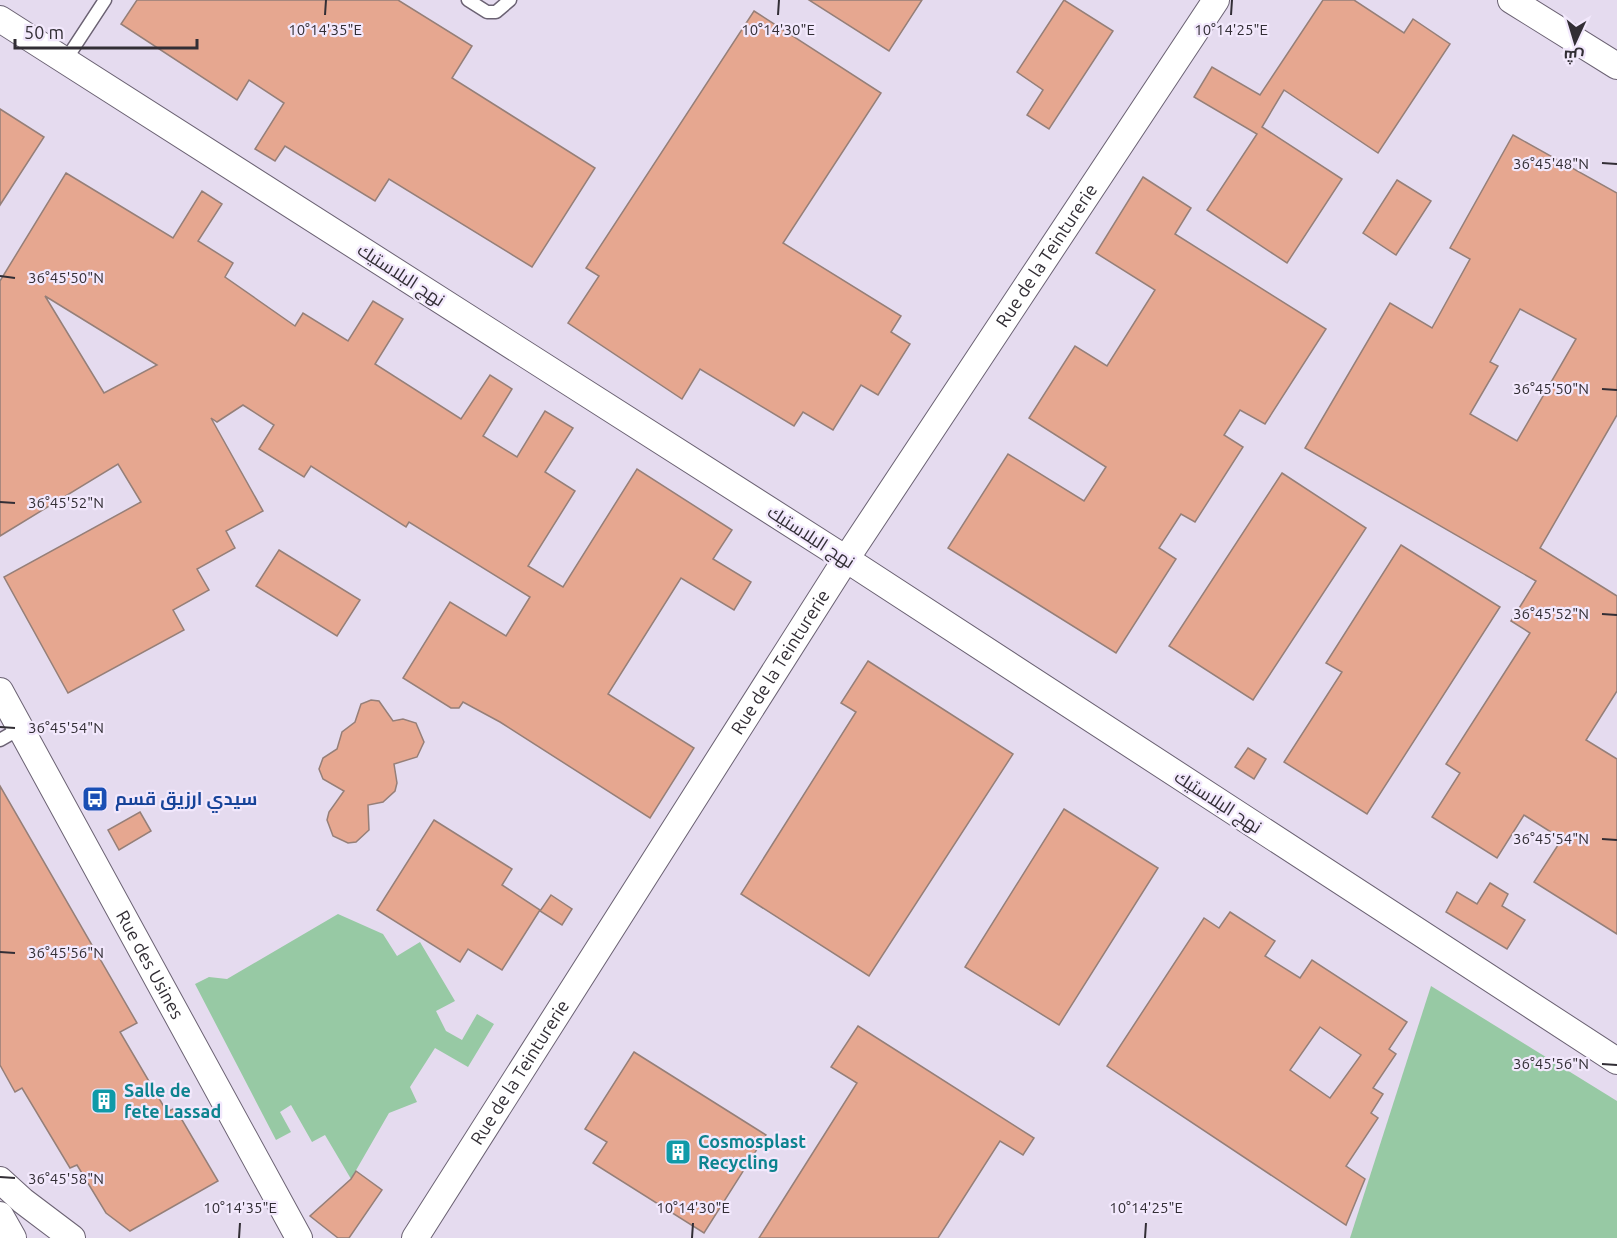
<svg xmlns="http://www.w3.org/2000/svg" width="1617" height="1238" viewBox="0 0 1617 1238" font-family="Ubuntu,Cairo,sans-serif">
<style>
.green{fill:#97c9a4}
.building{fill:#e6a790;stroke:#957f78;stroke-width:1.5;fill-rule:evenodd}
.lines{fill:none;stroke-linecap:round;stroke-linejoin:round}
.lane-casing{stroke:#6b6273;stroke-width:15}
.street-casing{stroke:#6b6273;stroke-width:28}
.lane{stroke:#fff;stroke-width:12}
.street{stroke:#fff;stroke-width:26}
.ticks{fill:none;stroke:#322e35;stroke-width:2}
.labels{text-anchor:middle;stroke-width:4.5;stroke-linejoin:round;paint-order:stroke}
.street-label{font-size:18px;fill:#322e35;stroke:#f2e8fc}
.transit-label{font-size:18px;font-weight:bold;fill:#164399;stroke:#f2e8fc;text-anchor:start}
.culture-label{font-size:18px;font-weight:bold;fill:#0d838f;stroke:#f2e8fc;text-anchor:start}
.ticks-label{font-size:15px;text-anchor:middle;fill:#322e35;stroke:#f2e8fc;stroke-width:4.5;stroke-linejoin:round;paint-order:stroke}
</style>
<rect width="100%" height="100%" fill="#e5dbef"/>
<g class="green">
<path d="M338 914 383 934 397 956 420 942 455 1001 436 1011 446 1031 462 1040 477 1014 494 1024 468 1067 435 1048 410 1087 417 1102 389 1113 351 1179 325 1135 312 1142 291 1105 280 1112 291 1132 276 1140 195 984 209 977 227 979Z"/>
<path d="M1431 986 1617 1101V1238H1350Z"/>
</g>
<g class="building">
<path d="M137 0H398L472 46 452 78 595 168 532 267 389 179 375 201 285 146 275 161 255 149 284 103 249 80 237 100 121 24Z"/>
<path d="M809 0H922L889 51Z"/>
<path d="M1064 0 1113 31 1049 129 1027 115 1043 90 1017 72Z"/>
<path d="M1323 0H1354L1404 33 1413 19 1450 44 1378 153 1284 90 1262 127 1342 179 1287 263 1207 210 1257 134 1194 97 1212 67 1260 95Z"/>
<path d="M754 11 881 93 783 243 901 316 891 332 910 344 878 395 861 385 833 430 803 412 794 426 700 369 682 399 568 323 599 276 586 268Z"/>
<path d="M0 109 44 137 0 205Z"/>
<path d="M1513 135 1617 193V415L1540 548 1617 596V691L1586 740 1617 759V934L1534 882 1562 839 1524 815 1497 858 1432 817 1460 773 1446 764 1530 633 1511 621 1536 581 1305 448 1390 303 1432 328 1470 259 1450 248ZM1520 309 1576 339 1517 441 1470 414 1498 366 1490 362Z"/>
<path d="M66 173 173 238 202 191 222 204 198 241 233 263 225 277 295 326 303 313 348 341 373 301 403 319 375 364 461 419 490 375 512 389 483 436 517 457 545 411 573 428 545 472 575 491 528 566 563 587 637 469 732 530 713 559 751 582 734 610 681 578 608 694 694 748 650 818 500 722 463 702 459 708H451L403 678 450 602 506 636 530 597 409 522 406 527 311 466 304 477 259 449 274 425 243 405 217 422 211 418 263 511 226 531 235 548 197 569 209 590 173 610 184 630 68 693 4 577 141 502 118 464 0 536V281ZM45 296 157 365 104 393Z"/>
<path d="M1143 177 1191 208 1175 234 1326 329 1265 424 1240 410 1224 435 1243 447 1195 522 1181 514 1159 548 1176 559 1116 653 948 548 1008 454 1084 501 1106 467 1029 418 1075 346 1107 366 1155 290 1096 253Z"/>
<path d="M1397 180 1431 201 1396 255 1363 233Z"/>
<path d="M1282 473 1366 528 1253 700 1169 646Z"/>
<path d="M1401 545 1500 607 1367 814 1284 762 1342 672 1326 663Z"/>
<path d="M279 550 360 600 337 636 256 586Z"/>
<path d="M868 661 1013 754 869 976 741 894 856 712 841 703Z"/>
<path d="M371 700 379 701 393 721 403 719 416 723 424 742 417 757 394 764 397 783 395 791 383 802 368 805 369 830 356 842 348 843 333 836 327 820 329 812 344 791 323 779 319 769 323 758 337 749 342 732 355 722 361 704Z"/>
<path d="M1248 748 1266 759 1254 779 1235 767Z"/>
<path d="M0 786 137 1023 120 1032 167 1112 175 1108 218 1181 130 1231 106 1213 77 1165 70 1168 22 1088 15 1092 0 1065Z"/>
<path d="M1064 809 1158 868 1059 1025 965 967Z"/>
<path d="M140 812 151 831 119 850 108 830Z"/>
<path d="M434 820 512 869 502 885 540 910 502 970 468 949 460 962 377 910Z"/>
<path d="M1490 883 1508 894 1502 906 1525 920 1507 949 1446 912 1457 892 1477 904Z"/>
<path d="M551 895 572 909 562 925 540 911Z"/>
<path d="M1230 912 1275 941 1265 956 1300 978 1312 960 1407 1022 1389 1049 1396 1054 1373 1088 1383 1094 1371 1113 1378 1118 1346 1166 1365 1179 1346 1225 1107 1066 1204 918 1219 928ZM1320 1027 1361 1055 1330 1098 1290 1070Z"/>
<path d="M858 1026 1034 1138 1023 1155 1000 1141 938 1238H759L857 1083 831 1067Z"/>
<path d="M634 1052 766 1135 704 1233 593 1163 607 1142 585 1129Z"/>
<path d="M356 1171 382 1190 349 1238H338L310 1216 351 1179Z"/>
</g>
<g class="lines">
<g class="lane-casing">
<g id="lane">
<path d="M468 0 487 12H496L510 0"/>
<path d="M65 61 105 0"/>
<path d="M0 740 21 728"/>
</g>
</g>
<g class="street-casing">
<g id="street">
<path d="M1511 0 1617 66"/>
<path d="M0 19 846 559 1617 1061"/>
<path id="s1" d="M0 691 299 1238"/>
<path d="M0 1180 23 1201 72 1238"/>
<path d="M0 1215 13 1238"/>
<path id="s2" d="M415 1238 846 559 1216 0"/>
</g>
</g>
<use href="#lane" class="lane"/>
<use href="#street" class="street"/>
</g>
<path class="ticks" d="M325 15 326 0M778 15 779 0M1231 15 1232 0M1602 163 1617 164M0 276 15 278M1602 389 1617 390M0 502 15 503M1602 614 1617 615M0 727 15 728M1602 839 1617 840M0 952 15 953M1602 1064 1617 1065M0 1177 15 1178M239 1238 240 1223M692 1238 693 1223M1145 1238 1146 1223"/>
<defs>
<g id="bus-square" transform="scale(1.35)"><rect x="-9" y="-9" width="18" height="18" rx="4" fill="#1a4fb4" stroke="#f2e8fc"/><path d="M-5-6H5V4H4V6H2V4H-2V6H-4V4H-5ZM-3.5-4V0h7V-4ZM-3.5 1.2v1.5H-2V1.2ZM2 1.2v1.5H3.5V1.2Z" fill="#fff"/></g>
<g id="building-square" transform="scale(1.35)"><rect x="-9" y="-9" width="18" height="18" rx="4" fill="#0f9aa8" stroke="#f2e8fc"/><path d="M-4-6H4V6H1V3H-1V6H-4ZM-2.5-4.3h1.7v1.8h-1.7ZM.8-4.3h1.7v1.8H.8ZM-2.5-1h1.7V.8h-1.7ZM.8-1h1.7V.8H.8Z" fill="#fff"/></g>
</defs>
<g fill-rule="evenodd">
<use href="#bus-square" x="95" y="799"/>
<use href="#building-square" x="104" y="1101"/>
<use href="#building-square" x="678" y="1152"/>
</g>
<g class="labels">
<g class="street-label">
<text dy="6" stroke="none"><textPath href="#s2" startOffset="1168">Rue de la Teinturerie</textPath></text>
<text transform="translate(401 275) rotate(33)" y="6">نهج البلاستيك</text>
<text transform="translate(811 537) rotate(33)" y="6">نهج البلاستيك</text>
<text dy="6" stroke="none"><textPath href="#s2" startOffset="682">Rue de la Teinturerie</textPath></text>
<text transform="translate(1218 802) rotate(33)" y="6">نهج البلاستيك</text>
<text dy="6" stroke="none"><textPath href="#s1" startOffset="312">Rue des Usines</textPath></text>
<text dy="6" stroke="none"><textPath href="#s2" startOffset="196">Rue de la Teinturerie</textPath></text>
</g>
<g class="transit-label">
<text x="115" y="805">سيدي ارزيق قسم</text>
</g>
<g class="culture-label">
<text x="124" y="1097">Salle de<tspan x="124" dy="21">fete Lassad</tspan></text>
<text x="698" y="1148">Cosmosplast<tspan x="698" dy="21">Recycling</tspan></text>
</g>
</g>
<g class="ticks-label">
<text x="325" y="35">10°14'35"E</text>
<text x="778" y="35">10°14'30"E</text>
<text x="1231" y="35">10°14'25"E</text>
<text x="1551" y="169">36°45'48"N</text>
<text x="66" y="283">36°45'50"N</text>
<text x="1551" y="394">36°45'50"N</text>
<text x="66" y="508">36°45'52"N</text>
<text x="1551" y="619">36°45'52"N</text>
<text x="66" y="733">36°45'54"N</text>
<text x="1551" y="844">36°45'54"N</text>
<text x="66" y="958">36°45'56"N</text>
<text x="1551" y="1069">36°45'56"N</text>
<text x="66" y="1184">36°45'58"N</text>
<text x="240" y="1213">10°14'35"E</text>
<text x="693" y="1213">10°14'30"E</text>
<text x="1146" y="1213">10°14'25"E</text>
</g>
<g transform="translate(1575 42) rotate(184)" stroke="#f2e8fc" stroke-width="4.5" paint-order="stroke">
<path d="M0-4.5L10 22L0 15L-10 22Z" fill="#322e35"/>
<text y="-9" font-size="16" font-weight="bold" text-anchor="middle" fill="#322e35">ش</text>
</g>
<path d="M15 39v9h182v-9" fill="none" stroke="#322e35" stroke-width="3"/>
<text x="24" y="39" font-size="18" fill="#322e35" stroke="#f2e8fc" stroke-width="4.5" paint-order="stroke">50 m</text>
</svg>
